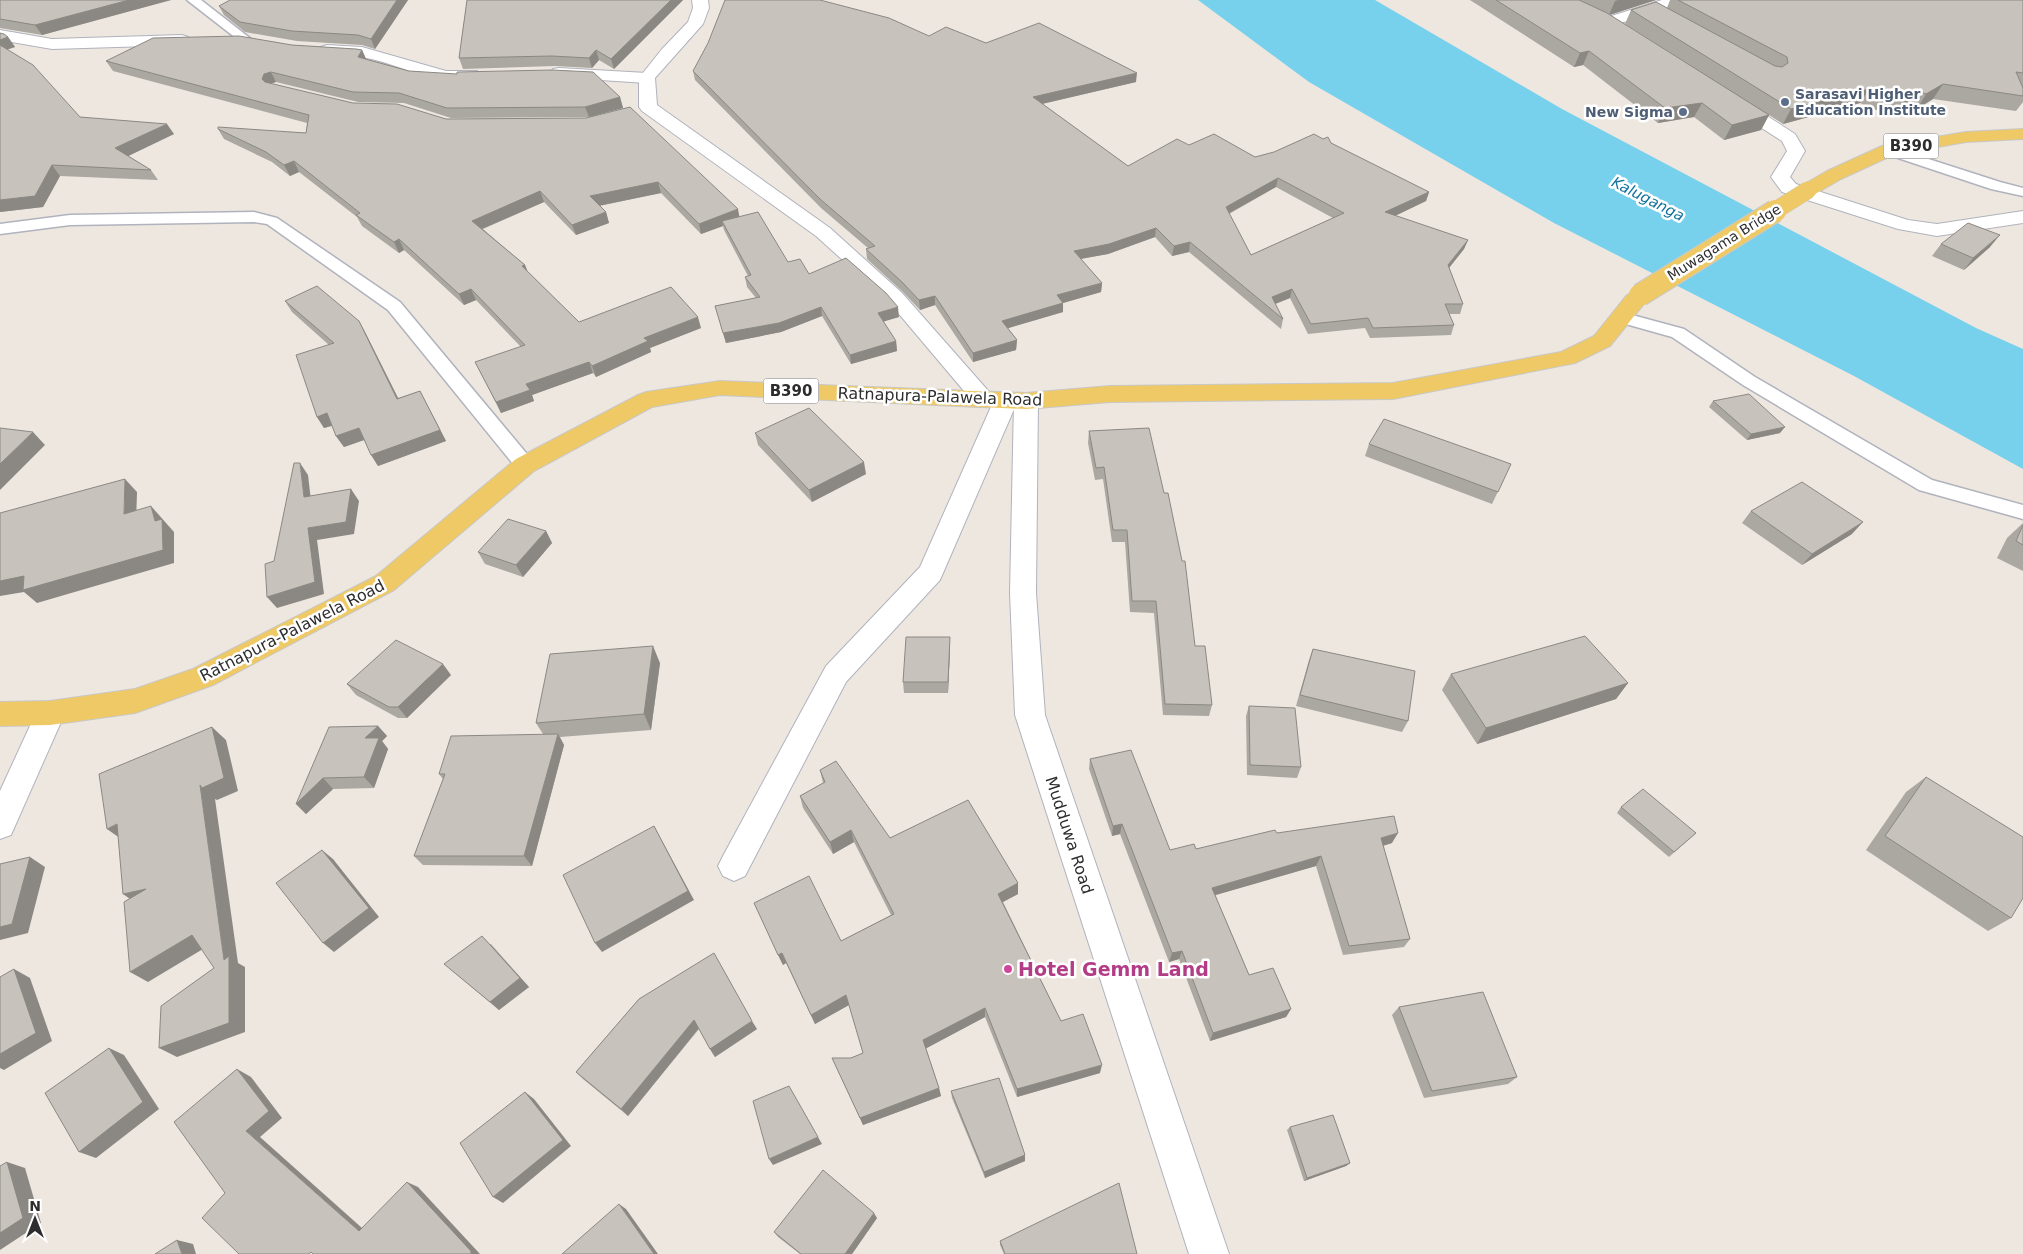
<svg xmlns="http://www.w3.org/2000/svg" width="2023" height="1254" viewBox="0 0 2023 1254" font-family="'DejaVu Sans',sans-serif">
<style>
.water{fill:#77d1ec}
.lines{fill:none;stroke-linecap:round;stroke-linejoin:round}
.service-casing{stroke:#b0b3bd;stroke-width:3}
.minor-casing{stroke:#b0b3bd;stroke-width:2}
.tertiary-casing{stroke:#b0b3bd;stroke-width:2}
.primary-casing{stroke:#c8c8c8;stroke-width:2}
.service{fill:#fff;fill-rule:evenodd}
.minor{fill:#fff;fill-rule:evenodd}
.tertiary{fill:#fff;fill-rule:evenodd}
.primary{fill:#eec965;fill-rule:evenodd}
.primary-bridge-far1-casing{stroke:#c8c8c8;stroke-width:18;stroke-linecap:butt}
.primary-bridge-casing{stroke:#c8c8c8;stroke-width:24;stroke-linecap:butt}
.primary-bridge-far1{stroke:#eec965;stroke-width:17}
.primary-bridge{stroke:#eec965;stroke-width:22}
.wall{fill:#aba7a1;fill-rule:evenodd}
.shaded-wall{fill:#8b8883}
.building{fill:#c7c2bb;stroke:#8b8883;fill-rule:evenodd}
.service-dot{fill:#5c6f8a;stroke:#fff;stroke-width:2}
.hotel-dot{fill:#d1479c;stroke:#fff;stroke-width:2}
.labels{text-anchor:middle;stroke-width:5;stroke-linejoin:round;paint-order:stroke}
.far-service-label{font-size:14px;font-weight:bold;fill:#4e5e75;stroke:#fff;text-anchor:start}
.far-street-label{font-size:14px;fill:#2d2d2d;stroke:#fff}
.shield{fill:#fff;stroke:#6c6c6c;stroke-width:1}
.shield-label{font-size:15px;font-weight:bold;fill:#2d2d2d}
.far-water-label{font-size:15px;font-style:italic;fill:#11729d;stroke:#fff}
.street-label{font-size:16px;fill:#2d2d2d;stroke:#fff}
.near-hotel-label{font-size:19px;font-weight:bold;fill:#b23c85;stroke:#fff;text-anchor:start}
</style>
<rect width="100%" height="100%" fill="#eee7e0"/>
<path class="water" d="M1198 0H1375L1562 109 1976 328 2023 349V469L1854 376 1554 223 1309 82Z"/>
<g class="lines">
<g class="service-casing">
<g id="service">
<path d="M187 0H201L251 39 249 42H241Z"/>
<path d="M1888 146 2000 182 2023 188V196L1991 189 1883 153 1881 150 1883 147Z"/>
<path d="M254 212 277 218 400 302 532 460 534 465 532 470 525 472 518 470 388 310 267 224 254 222 70 225 0 234V224L70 215Z"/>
<path d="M1621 312 1684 329 1755 377 1932 480 2023 505V519L1919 490 1743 385 1672 337 1615 321 1613 317 1615 313Z"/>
</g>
</g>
<g class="minor-casing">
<g id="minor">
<path d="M1662 0H1686L1683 3 1621 23 1640 37 1638 40H1626L1600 22 1602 19Z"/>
<path d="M0 30 52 39 182 35 188 37 190 40 188 43 182 45 52 49 0 40Z"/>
<path d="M327 45 362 47 446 71H477L479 75 477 79C436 89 399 62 360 57 347 55 334 57 321 53L319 50 321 47Z"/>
<path d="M559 68 647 73 653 74 655 78 653 82 647 83 553 77 551 73 553 69Z"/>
<path d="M1733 97 1739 98 1795 134 1805 151 1790 177 1796 184 1908 220 1937 224 2023 211V223L1937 236 1898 229 1782 192 1771 177 1787 151 1782 141 1727 106 1724 102 1727 98Z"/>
<path d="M1006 392 1014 395 1018 400 940 580 846 682 745 876 734 881 723 876 718 866 723 856 826 666 920 567 994 400 998 395Z"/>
<path d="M50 701 60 704 65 713 11 835 0 839V791L40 704Z"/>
</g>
</g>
<g class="tertiary-casing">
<g id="tertiary">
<path d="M692 0H708L709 8 703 24 655 78 657 105 830 228 902 293 991 394 995 399 991 404 983 407 975 404 888 301 816 236 642 111 639 107V78L662 49 688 22 693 8Z"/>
<path d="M1026 393 1034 396 1038 401 1036 593 1045 715 1229 1254H1189L1015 715 1010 593 1014 401 1018 396Z"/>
</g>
</g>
<g class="primary-casing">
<g id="primary">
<path d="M2023 129V139L1966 142 1893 155 1841 179 1815 194 1808 196 1801 194 1799 190 1801 186 1827 171 1882 146 1966 132Z"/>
<path d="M1640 289 1647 291 1651 295 1610 346 1575 363 1393 399 1110 402 1026 409 720 395 652 407 534 471 394 590 213 685 135 713 50 725 0 726V702L50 701 135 689 193 669 376 576 516 459 638 395 646 392 720 381 1026 393 1110 386 1393 383 1561 352 1594 336 1626 296 1633 291Z"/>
</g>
</g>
<use href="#service" class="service"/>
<use href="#minor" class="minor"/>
<use href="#tertiary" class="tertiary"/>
<use href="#primary" class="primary"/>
<g class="primary-bridge-far1-casing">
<path id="primary-bridge-far1" d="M1773 212 1808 190"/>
</g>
<g class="primary-bridge-casing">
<path id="primary-bridge" d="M1640 295 1775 211"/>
</g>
<use href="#primary-bridge-far1" class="primary-bridge-far1"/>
<use href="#primary-bridge" class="primary-bridge"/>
</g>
<g class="wall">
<path d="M0 0H171L42 35 0 28Z"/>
<path d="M408 0 375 49 362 45 297 41 245 32 224 15 219 6Z"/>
<path d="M467 0H683L614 69 599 60 592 68 555 66 463 69 459 58Z"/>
<path d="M1470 0H1656L1610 15 1736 94 1625 24 1631 10 1667 8 1670 0H2023V102L2016 111 1933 99 1917 109 1907 105 1897 111 1883 106 1876 110 1860 103 1783 124 1769 115 1761 130 1724 140 1694 117 1658 123 1583 65 1574 67Z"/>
<path d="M0 33 8 37 15 47 7 50 80 117 174 134 128 156 151 170 158 180 60 176 43 207 0 212Z"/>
<path d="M929 36 986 43 1136 82 1042 104 1128 166 1189 145 1255 157 1331 143 1429 192 1426 201 1395 216 1468 240 1464 249 1449 268 1463 304 1460 314H1449L1454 325 1451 335 1370 338 1365 328 1308 334 1290 298 1275 304 1283 319 1281 329 1189 252 1172 256 1155 237 1108 254 1081 259 1102 283 1101 292 1063 303V312L1008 328 1017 340 1016 350 973 362 935 305 920 310 903 292 867 259 866 249 868 248 821 208 695 80 693 71ZM1276 187 1333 218 1251 255 1229 214Z"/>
<path d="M292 45 362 50 366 59 409 71 620 97 623 108 589 117 451 118 404 103 358 102 276 82 270 84 353 103 446 119 586 118 739 217 788 262 809 274 899 317 883 321 896 341 897 351 851 364 822 316 781 332 726 343 715 306 756 298 747 287 745 277 748 276 724 230 723 226 701 234 661 193 599 206 606 212 609 223 576 235 544 202 483 229 525 265 528 272 579 322 701 328 650 348 651 352 596 377 593 373 532 395 534 401 501 413 475 362 521 347 476 300 464 305 404 250 399 253 362 226 357 217 299 172 290 176 272 162 224 139 218 129 306 133 307 123 113 71 106 61Z"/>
<path d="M1941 244 1990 247 1964 270 1932 256Z"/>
<path d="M285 301 359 321 365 332 398 398 420 391 446 441 378 466 364 440 344 447 336 436 332 426 324 428 317 417 329 345 292 312Z"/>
<path d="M1713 401 1780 433 1747 440 1709 407Z"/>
<path d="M1089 431 1195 646 1212 705 1209 716 1163 715 1154 613 1130 612 1125 542H1112L1103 479 1095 480 1088 443Z"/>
<path d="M755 433 866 474 812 502 758 445Z"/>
<path d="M1369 444 1511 464 1492 504 1365 456Z"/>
<path d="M1751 511 1852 534 1802 565 1742 523Z"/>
<path d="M2023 523V571L1997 558 2007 538Z"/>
<path d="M546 531 552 543 523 577 485 564 478 552Z"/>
<path d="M950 649 948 693H904L903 682Z"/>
<path d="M1313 649 1408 721 1402 732 1296 706 1309 660Z"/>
<path d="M660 663 651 730 560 737 564 745 532 866 423 865 414 856 443 779 439 774 543 734 536 723Z"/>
<path d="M1451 674 1628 683 1616 699 1477 744 1442 690Z"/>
<path d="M451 675 407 718H398L356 695 347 684Z"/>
<path d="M1249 706 1301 767 1297 778 1247 775 1246 716Z"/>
<path d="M378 726 387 736 382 741 388 749 374 788 333 789 306 814 296 804Z"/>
<path d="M1090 759 1170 850 1196 849 1277 833 1392 843 1383 846 1410 939 1404 947 1343 955 1316 866 1215 895 1249 975 1291 1009 1286 1017 1210 1041 1179 959 1169 962 1120 834 1112 836 1089 769Z"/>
<path d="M820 770 890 838 1018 894 1003 902 1061 1021 1100 1073 1017 1097 985 1017 926 1048 939 1088 941 1096 863 1125 832 1058H851L863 1053 849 1005 815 1024 786 963 783 965 754 903 841 941 891 915 854 842 833 854 803 808 800 796 823 783Z"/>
<path d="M1926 777 2011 918 1988 931 1866 850 1906 792Z"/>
<path d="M1621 807 1696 833 1669 857 1617 813Z"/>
<path d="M491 944 529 987 499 1010 444 964Z"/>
<path d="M639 999 757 1029 715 1057 710 1049 699 1029 628 1116 583 1079 576 1072Z"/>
<path d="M1399 1007 1517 1077 1508 1084 1424 1098 1392 1015Z"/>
<path d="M951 1091 1025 1155V1161L985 1178 952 1098Z"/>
<path d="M1290 1127 1350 1163 1346 1166 1304 1181 1287 1130Z"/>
<path d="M877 1218 852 1254H800L778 1237 774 1232Z"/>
<path d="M1000 1241 1137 1254H1004L1000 1245Z"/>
</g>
<g class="shaded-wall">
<path d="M129 0H171L42 35 35 25Z"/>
<path d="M397 0H408L375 49 371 39Z"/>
<path d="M671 0H683L614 69 611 59Z"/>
<path d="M1618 0H1656L1609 15 1615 1Z"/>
<path d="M8 37 15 47 1 51 0 49V40Z"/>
<path d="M362 50 367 61 358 57Z"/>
<path d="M596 50 599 60 592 68 589 58Z"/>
<path d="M1589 51 1583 65 1574 67 1580 53Z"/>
<path d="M271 72 276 82 269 84 267 89 262 79 264 74Z"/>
<path d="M1137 73 1136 82 1033 106V97Z"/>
<path d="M1943 84 1933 99 1917 109 1926 94Z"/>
<path d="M1869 89 1860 103 1783 124 1791 109Z"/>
<path d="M1916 90 1907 105 1897 111 1906 97Z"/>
<path d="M1892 91 1883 106 1876 110 1885 95Z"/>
<path d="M620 97 623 108 589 117 585 107Z"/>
<path d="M1702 103 1694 117 1658 123 1665 108Z"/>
<path d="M1769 115 1761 130 1724 140 1732 125Z"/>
<path d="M167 124 174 134 122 159 115 148Z"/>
<path d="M294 161 299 172 290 176 284 165Z"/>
<path d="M52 165 60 176 43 207 0 212V200Z"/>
<path d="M1278 178 1276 187 1224 216 1226 207Z"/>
<path d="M658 182 661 193 593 207 590 196Z"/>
<path d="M540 191 544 202 477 231 472 221Z"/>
<path d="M1429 192 1426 201 1382 222 1385 212Z"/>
<path d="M738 209 740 220 722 221 723 226 701 234 699 224Z"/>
<path d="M606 212 609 223 576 235 572 225Z"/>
<path d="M1156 228 1155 237 1108 254 1074 260V251Z"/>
<path d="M2000 235 1990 247 1964 270 1973 258Z"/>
<path d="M399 239 404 250 399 253 394 242Z"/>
<path d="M1468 240 1464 249 1444 274 1448 265Z"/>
<path d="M1190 242 1189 252 1172 256 1174 246Z"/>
<path d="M525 265 529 276 522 266Z"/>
<path d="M1102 283 1101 292 1063 303V312L1002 330V321L1057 295Z"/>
<path d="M471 289 476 300 464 305 459 294Z"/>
<path d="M1292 289 1290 298 1270 306 1272 297Z"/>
<path d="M935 296V305L920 310 919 300Z"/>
<path d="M821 307 822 316 781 332 726 343 723 333Z"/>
<path d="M898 307 899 317 879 323 878 313Z"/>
<path d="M698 317 701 328 650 348 651 352 596 377 592 366 644 338Z"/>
<path d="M359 321 365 332 404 410 397 399Z"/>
<path d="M1017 340 1016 350 973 362V353Z"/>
<path d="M896 341 897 351 851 364 850 355Z"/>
<path d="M589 362 593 373 532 395 534 401 501 413 496 402 526 384Z"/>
<path d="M420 391 446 441 378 466 371 455Z"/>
<path d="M327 413 334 425 324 428 317 417Z"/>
<path d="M1785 427 1780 433 1747 440 1751 434Z"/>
<path d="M359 428 367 439 344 447 336 436Z"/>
<path d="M33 432 45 445 0 490V464Z"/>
<path d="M864 462 866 474 812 502 809 490Z"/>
<path d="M300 463 308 475 312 509 304 497Z"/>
<path d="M125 479 137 492 136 526 124 514Z"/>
<path d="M351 489 359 501 354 534 317 540 324 594 277 608 267 597 308 528Z"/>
<path d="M151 506 174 532V563L37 603 24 592 0 596V581L155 521Z"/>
<path d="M1863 522 1852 534 1802 565 1812 554Z"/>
<path d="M546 531 552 543 523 577 516 565Z"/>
<path d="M950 637V649L948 693V682Z"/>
<path d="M653 646 660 663 651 730 644 714Z"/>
<path d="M443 664 451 675 407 718 398 707Z"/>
<path d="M1628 683 1616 699 1477 744 1486 728Z"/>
<path d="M378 726 387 736 382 741 388 749 374 788 364 777 365 738Z"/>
<path d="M212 727 226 740 238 791 217 800 215 799 238 963 245 967V1032L177 1057 159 1048 224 960 200 785Z"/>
<path d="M558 734 564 745 532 866 524 856Z"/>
<path d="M323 778 333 789 306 814 296 804Z"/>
<path d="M117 824 124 841 107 829Z"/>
<path d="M1122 824 1120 834 1112 836 1113 826Z"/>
<path d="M654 826 694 900 602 952 595 943Z"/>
<path d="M851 830 854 842 833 854 830 842Z"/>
<path d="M1398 833 1392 843 1375 848 1381 838Z"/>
<path d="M322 850 333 859 379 917 334 952 323 943Z"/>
<path d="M1321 856 1316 866 1209 897 1212 888Z"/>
<path d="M30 857 45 867 28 933 0 940V927Z"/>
<path d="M1018 883V894L999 904 998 894Z"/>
<path d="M146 889 140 906 123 894Z"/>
<path d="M192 935 208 946 148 982 130 972Z"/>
<path d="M482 936 529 987 499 1010 490 1002Z"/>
<path d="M1182 951 1179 959 1169 962 1172 953Z"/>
<path d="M782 953 786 963 783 965 778 955Z"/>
<path d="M14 969 30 978 52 1041 4 1070 0 1068V1054Z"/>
<path d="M846 995 849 1005 815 1024 811 1015Z"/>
<path d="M985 1008V1017L925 1049 923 1040Z"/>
<path d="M1291 1009 1286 1017 1210 1041 1213 1033Z"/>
<path d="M694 1020 699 1028 628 1116 621 1109Z"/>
<path d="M752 1021 757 1029 715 1057 710 1049Z"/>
<path d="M109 1048 124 1055 159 1109 96 1158 79 1152Z"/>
<path d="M1102 1065 1100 1073 1017 1097V1089Z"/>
<path d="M237 1069 251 1077 282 1118 260 1137 371 1236 359 1231 246 1131Z"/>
<path d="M939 1088 941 1096 863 1125 860 1118Z"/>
<path d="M525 1092 534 1099 571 1146 503 1203 493 1197Z"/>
<path d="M818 1137 822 1144 773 1165 769 1159Z"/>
<path d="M1025 1155V1161L985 1178 984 1172Z"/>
<path d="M7 1162 25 1168 41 1223 0 1250V1233Z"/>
<path d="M1350 1163 1346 1166 1304 1181 1307 1178Z"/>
<path d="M407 1182 418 1187 480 1254H471Z"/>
<path d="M619 1204 626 1209 658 1254H654Z"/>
<path d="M874 1213 877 1218 852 1254H845Z"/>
<path d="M177 1240 193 1244 196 1254H182Z"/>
</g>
<g class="building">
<path d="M0 0H129L35 25 0 19Z"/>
<path d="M230 0H397L371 39 358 35 292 31 240 22 219 6Z"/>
<path d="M467 0H671L611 59 596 50 589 58 552 56 459 58Z"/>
<path d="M725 0H820L889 18 929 36 946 27 986 43 1039 23 1137 73 1033 97 1128 166 1177 139 1189 145 1214 134 1255 157 1274 152 1314 134 1323 139 1328 137 1331 143 1429 192 1385 212 1468 240 1448 265 1463 304H1445L1454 325 1373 328 1368 318 1311 324 1292 289 1272 297 1283 319 1190 242 1174 246 1156 228 1109 244 1074 251 1102 283 1057 295 1063 303 1002 321 1017 340 973 353 935 296 919 300 902 282 866 249 875 246 820 199 693 71 708 43ZM1278 178 1344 213 1251 255 1226 207Z"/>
<path d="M1496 0H1579L1607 13 1769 115 1732 125 1702 103 1665 108 1589 51 1580 53Z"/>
<path d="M1678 0H2023V73L2016 72 2023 88V96L1943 84 1926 94 1916 90 1906 97 1892 91 1885 95 1869 89 1791 109 1631 10 1656 2 1775 66 1782 67 1788 63 1787 57Z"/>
<path d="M0 33 4 34 8 37 0 40Z"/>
<path d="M239 36 292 45 356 49 362 50 358 57 409 71 457 74V72L552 70 593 72 620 97 585 107 447 108 399 93 353 92 271 72 264 74 262 79 265 82 353 103 397 104 446 119 586 118 630 107 738 209 699 224 658 182 590 196 606 212 572 225 540 191 472 221 525 265 522 266 579 322 671 287 698 317 644 338 648 341 592 366 589 362 526 384 530 390 496 402 475 362 525 345 471 289 459 294 399 239 394 242 356 215 360 213 294 161 284 165 266 152 218 129V127L306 133 309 115 106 61 153 38Z"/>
<path d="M0 45 33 65 80 117 167 124 115 148 151 170 52 165 35 196 0 200Z"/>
<path d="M758 212 788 262 800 259 809 274 846 258 886 293 898 307 878 313 896 341 850 355 821 307 779 323 723 333 715 306 760 297 745 277 751 275 722 221Z"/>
<path d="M1968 223 2000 235 1973 258 1941 244Z"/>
<path d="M317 286 359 321 397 399 420 391 440 430 371 455 359 428 336 436 327 413 317 417 296 355 334 343 285 301Z"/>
<path d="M1749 394 1785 427 1751 434 1713 401Z"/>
<path d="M809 408 864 462 809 490 755 433Z"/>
<path d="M1384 419 1511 464 1498 492 1369 444Z"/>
<path d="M0 428 33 432 0 464Z"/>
<path d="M1149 428 1164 493H1168L1182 561H1185L1195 646H1205L1212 705 1165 704 1156 601H1132L1127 530H1113L1104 467 1096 468 1089 431Z"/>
<path d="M294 463H300L304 497 351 489 346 522 308 528 315 582 267 597 265 564 274 561Z"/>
<path d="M125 479 124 514 151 506 155 521 162 519 163 550 23 590 24 576 0 581V513Z"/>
<path d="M1802 482 1863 522 1812 554 1751 511Z"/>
<path d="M508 519 546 531 516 565 478 552Z"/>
<path d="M2023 525V545L2016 541Z"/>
<path d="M1585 636 1628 683 1486 728 1451 674Z"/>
<path d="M906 637H950L948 682H903Z"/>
<path d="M396 640 443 664 398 707H389L347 684Z"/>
<path d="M653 646 644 714 536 723 550 654Z"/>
<path d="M1313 649 1415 671 1408 721 1300 695Z"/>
<path d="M1249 706 1295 708 1301 767 1250 765Z"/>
<path d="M378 726 365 738H379L364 777 323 778 296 804 329 727Z"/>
<path d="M212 727 224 778 202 788 200 785 224 960 229 956V1023L159 1048 161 1006 214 968 192 935 130 972 124 902 146 889 123 894 117 824 107 829 99 774Z"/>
<path d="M558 734 524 856H414L445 774H439L451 736Z"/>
<path d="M1131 750 1170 850 1194 844 1196 849 1275 830 1277 833 1394 816 1398 833 1381 838 1410 939 1349 946 1321 856 1212 888 1249 975 1273 968 1291 1009 1213 1033 1182 951 1172 953 1122 824 1113 826 1090 759Z"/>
<path d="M836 761 890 838 968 800 1018 883 998 894 1061 1021 1083 1014 1102 1065 1017 1089 985 1008 923 1040 939 1088 860 1118 832 1058H851L863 1053 846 995 811 1015 782 953 778 955 754 903 809 876 841 941 894 914 851 830 830 842 800 796 825 782 820 770Z"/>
<path d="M1926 777 2023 837V898L2011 918 1885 836Z"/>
<path d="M1643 789 1696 833 1674 852 1621 807Z"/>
<path d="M654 826 688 891 595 943 563 875Z"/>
<path d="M322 850 369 908 323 943 276 883Z"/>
<path d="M30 857 12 924 0 927V864Z"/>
<path d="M482 936 520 978 490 1002 444 964Z"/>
<path d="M714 953 752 1021 710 1049 694 1020 621 1109 576 1072 639 999Z"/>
<path d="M14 969 36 1033 0 1054V977Z"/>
<path d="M1483 992 1517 1077 1432 1091 1399 1007Z"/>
<path d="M109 1048 143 1102 79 1152 45 1093Z"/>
<path d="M237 1069 269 1111 246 1131 359 1231 407 1182 471 1251V1254H313L311 1252 309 1254H239L202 1218 225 1193 174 1122Z"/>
<path d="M999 1078 1025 1155 984 1172 951 1091Z"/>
<path d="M789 1086 818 1137 769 1159 753 1101Z"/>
<path d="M525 1092 563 1140 493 1197 460 1143Z"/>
<path d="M1333 1115 1350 1163 1307 1178 1290 1127Z"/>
<path d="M7 1162 23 1218 0 1233V1166Z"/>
<path d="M823 1170 874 1213 845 1254H801L774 1232Z"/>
<path d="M1119 1183 1137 1254H1005L1000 1241Z"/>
<path d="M619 1204 654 1254H562Z"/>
<path d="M177 1240 182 1254H155Z"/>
</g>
<g class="service-dot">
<circle cx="1785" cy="102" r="5"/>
<circle cx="1683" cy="112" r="5"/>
</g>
<circle class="hotel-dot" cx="1008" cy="969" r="5"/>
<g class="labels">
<g class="far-service-label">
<text x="1795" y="99">Sarasavi Higher<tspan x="1795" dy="16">Education Institute</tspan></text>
<text x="1673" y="117" text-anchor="end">New Sigma</text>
</g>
<g class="far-street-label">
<text transform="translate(1724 242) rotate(-32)" y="5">Muwagama Bridge</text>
</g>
<g class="shield">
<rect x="1883.5" y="133.5" width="55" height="25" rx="4"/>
<rect x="763.5" y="378.5" width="55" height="25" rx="4"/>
</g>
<g class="shield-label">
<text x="1911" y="151">B390</text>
<text x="791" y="396">B390</text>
</g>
<g class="far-water-label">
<text transform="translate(1648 199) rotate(27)" y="5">Kaluganga</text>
</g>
<g class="street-label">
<text transform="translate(940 396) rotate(2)" y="6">Ratnapura-Palawela Road</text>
<text transform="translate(292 630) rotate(-27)" y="6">Ratnapura-Palawela Road</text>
<text transform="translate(1070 835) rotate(72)" y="6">Mudduwa Road</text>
</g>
<g class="near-hotel-label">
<text x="1018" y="976">Hotel Gemm Land</text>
</g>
</g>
<g transform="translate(35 1219)" stroke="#ffffff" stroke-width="4" paint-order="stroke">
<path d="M0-4L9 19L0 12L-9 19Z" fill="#2d2d2d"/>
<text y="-8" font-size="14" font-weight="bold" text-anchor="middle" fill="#2d2d2d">N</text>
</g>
</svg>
